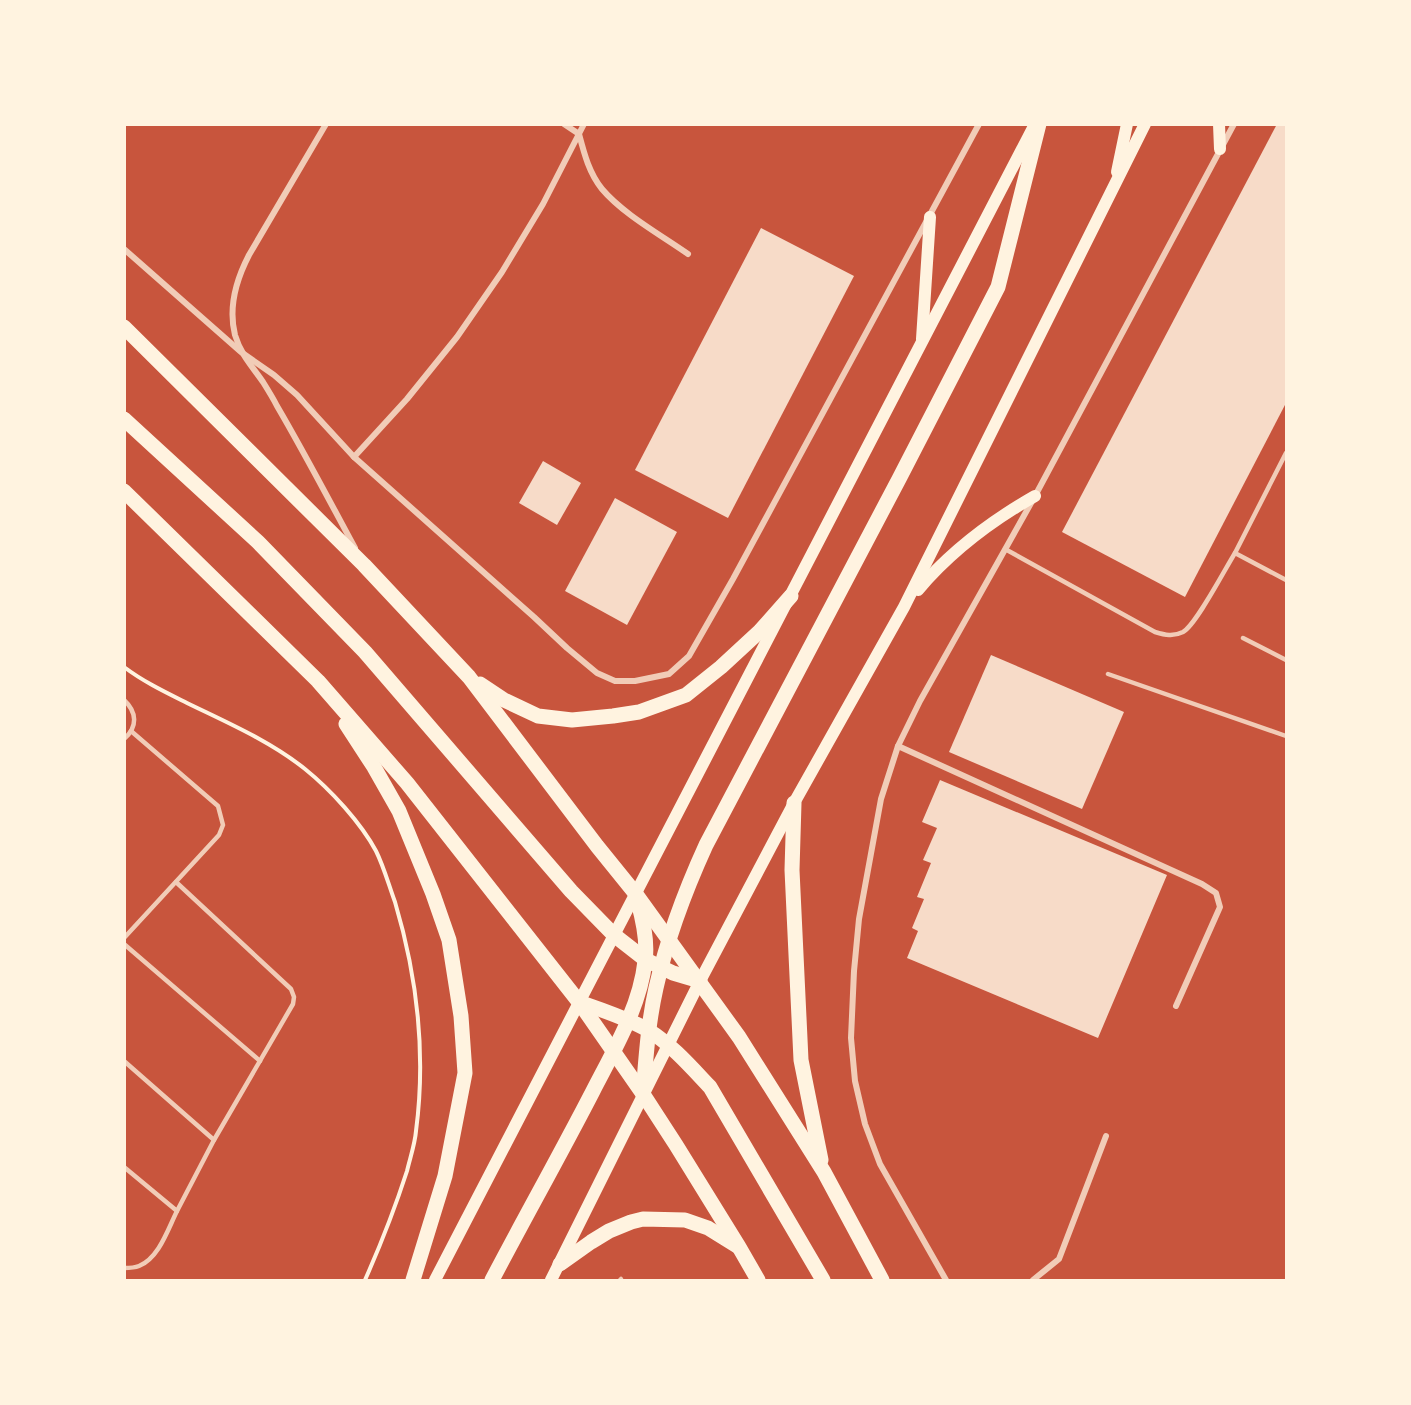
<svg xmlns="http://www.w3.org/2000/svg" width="1411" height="1405" viewBox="0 0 1411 1405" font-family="Lato,sans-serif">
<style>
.building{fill:#f7dbc8}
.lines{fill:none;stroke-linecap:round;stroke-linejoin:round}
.path{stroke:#fff3e0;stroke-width:4}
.service{stroke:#f1ccb7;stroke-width:4.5}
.minor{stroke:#f1ccb7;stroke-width:6}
.secondary{stroke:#fff3e0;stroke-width:12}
.primary{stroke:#fff3e0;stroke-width:15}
</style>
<rect width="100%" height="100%" fill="#c8553d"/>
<g class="building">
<path d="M1277 124H1286V403L1185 597 1062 532Z"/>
<path d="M761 228 854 276 728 518 635 470Z"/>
<path d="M543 461 581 483 557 525 519 503Z"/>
<path d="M615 498 677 532 627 625 565 591Z"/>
<path d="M991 655 1124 712 1082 809 949 752Z"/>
<path d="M940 780 1167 875 1098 1038 907 958 918 931 912 928 924 899 917 897 931 863 923 860 937 828 922 822Z"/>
</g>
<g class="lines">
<path class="path" d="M124 667C144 682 165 692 187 703 228 723 270 741 305 769 331 790 361 823 376 851 384 867 389 886 395 902 417 976 426 1055 416 1131 415 1144 410 1158 407 1171 395 1208 381 1244 365 1280"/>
<g class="service">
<path d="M1286 453 1235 553 1286 580"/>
<path d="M1005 549 1155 632C1165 635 1173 637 1183 632 1196 625 1225 569 1235 553"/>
<path d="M1243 638 1286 660"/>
<path d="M1108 674 1286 736"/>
<path d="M124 700C137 712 138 727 124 739"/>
<path d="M124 938 219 835 223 825 218 806 131 731"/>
<path d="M124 944 260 1061"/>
<path d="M124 1061 214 1140"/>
<path d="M124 1167 177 1211 214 1140 293 1004 294 997 291 989 176 882"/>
<path d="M124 1268C130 1268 134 1268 139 1266 159 1258 168 1229 177 1211"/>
<path d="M620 1280 621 1279"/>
</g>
<g class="minor">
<path d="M326 124 249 255C236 280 228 307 235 335 241 355 252 366 263 382 268 390 273 398 277 406 304 452 329 500 355 548"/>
<path d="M564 124 579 134C584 153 589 173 602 189 623 214 661 235 688 254"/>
<path d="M124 249 241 352 274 375 297 395 354 457 534 617 567 648 597 673 615 681H635L669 674 689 656 733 579 979 124"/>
<path d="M354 457 407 399 457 337 502 272 543 204 584 124"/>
<path d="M898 746 1202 884 1216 893 1220 907 1176 1006"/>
<path d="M946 1280 880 1164 865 1124 855 1081 851 1038 854 971 859 919 881 799 898 746 920 701 1035 496 1234 124"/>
<path d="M1033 1280 1059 1259 1106 1136"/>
</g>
<g class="secondary">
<path d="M1219 124 1220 149"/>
<path d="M1117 172 1127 124"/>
<path d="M922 339 930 217"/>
<path d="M918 590C951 551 991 521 1035 496"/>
<path d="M435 1280 1034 126"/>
<path d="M551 1280 700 981 794 803 904 607 1145 124"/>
</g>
<g class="primary">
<path d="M124 327 364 565 469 677 597 846 635 893 739 1037 824 1172 882 1280"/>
<path d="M124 419 258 542 365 652 571 891 614 935 646 960 673 973 700 981"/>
<path d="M124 491 318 681 407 783 579 1002 643 1094 676 1145 739 1247 758 1280"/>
<path d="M480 684 504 700 538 716 572 720 613 716 639 712 686 695 721 667 760 631 791 596"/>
<path d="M346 724 374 767 399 811 433 894 449 940 461 1016 465 1073 445 1176 413 1280"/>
<path d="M794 803 792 870 801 1060 821 1160"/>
<path d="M579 1002C602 1010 627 1018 648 1030 672 1045 691 1067 710 1087L823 1280"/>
<path d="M643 1094C646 1058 648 1023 656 988 667 939 685 891 706 845L899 479 998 287 1039 124"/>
<path d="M560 1264 591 1242 609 1231 631 1222 643 1219 685 1220 708 1228 737 1246"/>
<path d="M492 1280C525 1217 560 1155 593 1091 614 1050 640 1007 645 961 648 942 643 920 638 902"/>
</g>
</g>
<rect width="1411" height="1405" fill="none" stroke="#fff3e0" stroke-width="252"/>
</svg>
